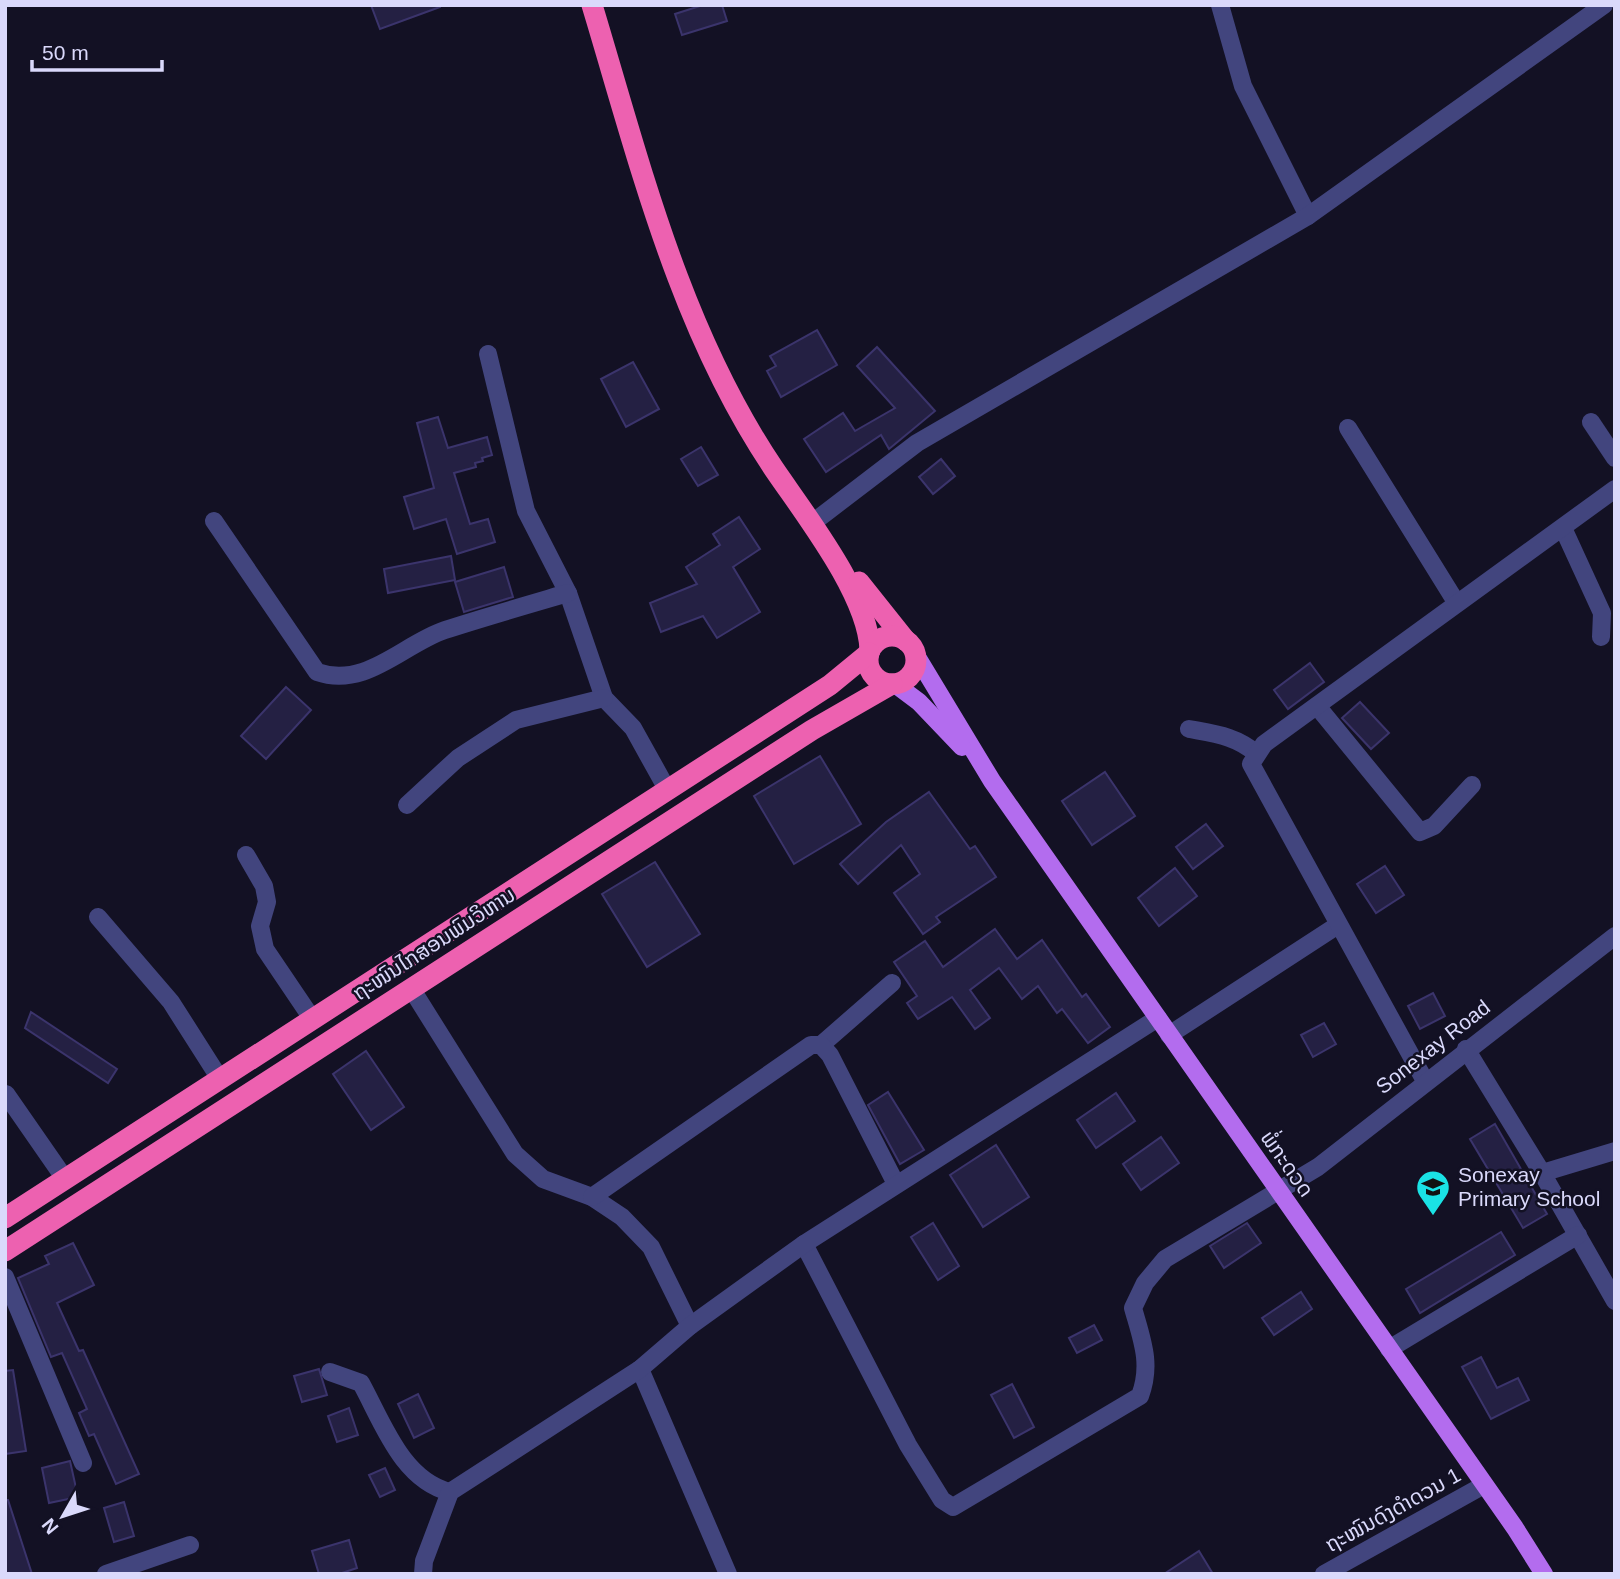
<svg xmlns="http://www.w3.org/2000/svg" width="1620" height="1579" viewBox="0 0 1620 1579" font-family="Helvetica,'Noto Sans Lao',sans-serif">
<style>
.building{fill:#242043;stroke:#3b346c;stroke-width:2}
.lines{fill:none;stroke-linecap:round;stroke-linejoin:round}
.minor{stroke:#42457e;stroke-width:18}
.major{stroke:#b36cee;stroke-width:18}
.highway{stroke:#ed61b0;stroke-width:21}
.labels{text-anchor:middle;stroke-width:5;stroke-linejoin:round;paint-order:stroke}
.street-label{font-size:21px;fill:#dad9fb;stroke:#131124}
.poi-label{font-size:21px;fill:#dad9fb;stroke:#131124;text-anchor:start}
</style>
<rect width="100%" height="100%" fill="#131124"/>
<g class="building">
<path d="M371 5H440V7L380 29Z"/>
<path d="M703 5H722L727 21 682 35 675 14Z"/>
<path d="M817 330 837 365 781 397 767 371 776 366 770 356Z"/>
<path d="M877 347 935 411 889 449 881 435 826 472 804 439 843 413 855 431 895 408 857 366Z"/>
<path d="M633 362 659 409 626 427 601 379Z"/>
<path d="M438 417 448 448 487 437 492 455 482 458 483 461 475 463 476 467 454 473 470 524 488 519 495 542 457 554 446 519 414 529 404 497 434 488 417 423Z"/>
<path d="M701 447 718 475 698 486 681 459Z"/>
<path d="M941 459 955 476 933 494 919 477Z"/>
<path d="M739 517 760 549 733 567 760 612 717 638 703 616 661 632 650 603 697 584 686 567 720 545 713 534Z"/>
<path d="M451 556 455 580 388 593 384 569Z"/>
<path d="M504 567 513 597 464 612 455 582Z"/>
<path d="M1310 663 1324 682 1288 709 1274 690Z"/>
<path d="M286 687 311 710 266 759 241 736Z"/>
<path d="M1360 702 1389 733 1371 749 1342 718Z"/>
<path d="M820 756 861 824 794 864 754 796Z"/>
<path d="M1105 772 1135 816 1092 845 1062 801Z"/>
<path d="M929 792 970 849 975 846 996 877 936 917 940 922 923 934 894 893 920 874 901 845 858 884 840 864 886 822Z"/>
<path d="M1206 824 1223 846 1193 869 1176 847Z"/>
<path d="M655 862 700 934 647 967 602 894Z"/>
<path d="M1385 866 1404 895 1376 913 1357 884Z"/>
<path d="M1175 868 1197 896 1159 926 1138 898Z"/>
<path d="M995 929 1017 959 1042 940 1082 997 1086 994 1110 1027 1088 1043 1062 1009 1057 1013 1038 986 1022 999 999 968 970 990 990 1018 975 1029 952 997 918 1019 907 1003 917 996 894 962 925 941 943 967Z"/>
<path d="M1433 993 1445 1016 1420 1029 1408 1006Z"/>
<path d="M31 1012 117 1069 108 1083 25 1028Z"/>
<path d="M1324 1023 1336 1044 1313 1057 1301 1035Z"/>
<path d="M366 1051 404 1107 371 1130 333 1074Z"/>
<path d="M888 1092 924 1150 900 1164 868 1105Z"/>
<path d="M1116 1093 1135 1121 1096 1148 1077 1120Z"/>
<path d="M1495 1124 1547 1214 1523 1228 1470 1139Z"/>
<path d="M1161 1137 1179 1163 1141 1190 1123 1164Z"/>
<path d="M996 1145 1029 1197 983 1227 950 1175Z"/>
<path d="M933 1223 959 1266 938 1280 911 1237Z"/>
<path d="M1247 1223 1261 1243 1224 1268 1210 1246Z"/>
<path d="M1501 1232 1515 1255 1420 1313 1406 1289Z"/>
<path d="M73 1243 94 1285 57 1303 79 1351 83 1350 139 1474 116 1484 94 1434 89 1436 79 1413 87 1409 62 1353 51 1357 18 1278 49 1264 45 1256Z"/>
<path d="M1301 1292 1312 1309 1274 1335 1262 1318Z"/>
<path d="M1094 1325 1102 1340 1077 1353 1069 1338Z"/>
<path d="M1481 1357 1497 1388 1518 1378 1529 1400 1491 1419 1462 1367Z"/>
<path d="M319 1369 327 1395 302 1402 294 1376Z"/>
<path d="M13 1370 26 1451 5 1454V1371Z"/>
<path d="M1012 1384 1034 1427 1014 1438 991 1395Z"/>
<path d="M418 1394 434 1428 414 1438 398 1404Z"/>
<path d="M349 1408 358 1435 337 1442 328 1416Z"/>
<path d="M70 1461 78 1497 49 1503 42 1468Z"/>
<path d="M385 1468 395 1490 380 1497 369 1475Z"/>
<path d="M5 1500H8L32 1574H5Z"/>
<path d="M124 1502 134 1536 114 1542 104 1508Z"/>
<path d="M349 1540 357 1568 339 1574H319L312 1551Z"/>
<path d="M1199 1551 1213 1574H1164Z"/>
</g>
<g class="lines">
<g class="minor">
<path d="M1220 5 1243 86 1308 216"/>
<path d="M488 354 526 511 568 593 604 698 633 728 668 791"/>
<path d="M1591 422 1615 458"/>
<path d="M1348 428 1456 602"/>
<path d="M214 521 317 672C366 689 403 644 445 630 485 617 527 605 568 593"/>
<path d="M811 524 917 443 1308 216 1604 5"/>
<path d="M1563 528 1602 613 1601 637"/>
<path d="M1317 706 1420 832 1434 826 1472 785"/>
<path d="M1189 729C1216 734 1236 736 1257 754"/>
<path d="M407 805 458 758 516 720 604 698"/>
<path d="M246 855 264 886 267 902 260 926 265 949 313 1020"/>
<path d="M98 917 171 1002 220 1079"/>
<path d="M411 988 515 1154 543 1179 592 1197 622 1217 651 1247 690 1326"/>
<path d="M1169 1035 1338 925"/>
<path d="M821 1045 892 983"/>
<path d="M1466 1049 1542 1173 1615 1301"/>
<path d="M1425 1081 1251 764 1264 744 1615 489"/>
<path d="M6 1094 65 1179"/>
<path d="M1542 1173 1615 1151"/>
<path d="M592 1197 811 1045H821L830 1055 896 1184"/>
<path d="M804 1244 908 1445 942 1500 953 1507 1140 1396C1152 1364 1142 1340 1133 1308L1145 1283 1165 1259 1318 1167 1615 936"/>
<path d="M5 1277 83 1463"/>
<path d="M1389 1349 1578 1235"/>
<path d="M640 1369 728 1574"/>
<path d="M330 1372 361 1383C383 1423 402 1480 450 1492"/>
<path d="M106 1574 190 1545"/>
<path d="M423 1574 424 1561 450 1492 640 1369 690 1326 804 1244 1158 1018"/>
<path d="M1324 1574 1484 1485"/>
</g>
<g class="major">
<path d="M914 652 992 781 1515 1528 1544 1574"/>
<path d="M895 684 919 702 962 747"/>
</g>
<g class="highway">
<path d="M592 5C640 164 680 330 774 469 806 516 868 595 870 650"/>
<path d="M859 582 906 641"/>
<circle cx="892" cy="660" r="24"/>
<path d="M5 1218 830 685 869 653"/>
<path d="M5 1251 812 730 892 684"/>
</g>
</g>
<defs>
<g id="school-pin" transform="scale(1.75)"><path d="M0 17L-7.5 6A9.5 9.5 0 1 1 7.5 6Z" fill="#1ae2e5" stroke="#131124"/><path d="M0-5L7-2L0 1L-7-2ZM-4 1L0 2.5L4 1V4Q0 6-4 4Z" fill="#111"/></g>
</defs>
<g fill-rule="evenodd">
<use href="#school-pin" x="1433" y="1187"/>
</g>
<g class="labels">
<g class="street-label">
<text transform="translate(434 944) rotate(-33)" y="7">ຖະໜົນໄກສອນພົມວິຫານ</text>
<text transform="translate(1433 1047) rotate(-38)" y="7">Sonexay Road</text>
<text transform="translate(1287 1164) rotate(55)" y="7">ພໍ່ກະດວດ</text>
<text transform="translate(1393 1510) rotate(-29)" y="7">ຖະໜົນດົງດຳດວນ 1</text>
</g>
<g class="poi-label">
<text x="1458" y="1182">Sonexay<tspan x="1458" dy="24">Primary School</tspan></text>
</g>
</g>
<rect width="1620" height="1579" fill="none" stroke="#dad9fb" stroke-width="14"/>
<g transform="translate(63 1516) rotate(231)" stroke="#131124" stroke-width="5" paint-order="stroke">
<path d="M0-5L12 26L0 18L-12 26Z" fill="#dad9fb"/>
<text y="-10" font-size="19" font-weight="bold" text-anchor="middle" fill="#dad9fb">N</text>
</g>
<path d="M32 60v10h130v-10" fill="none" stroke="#dad9fb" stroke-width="3.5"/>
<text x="42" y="60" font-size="21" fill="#dad9fb" stroke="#131124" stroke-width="5" paint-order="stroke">50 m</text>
</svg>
